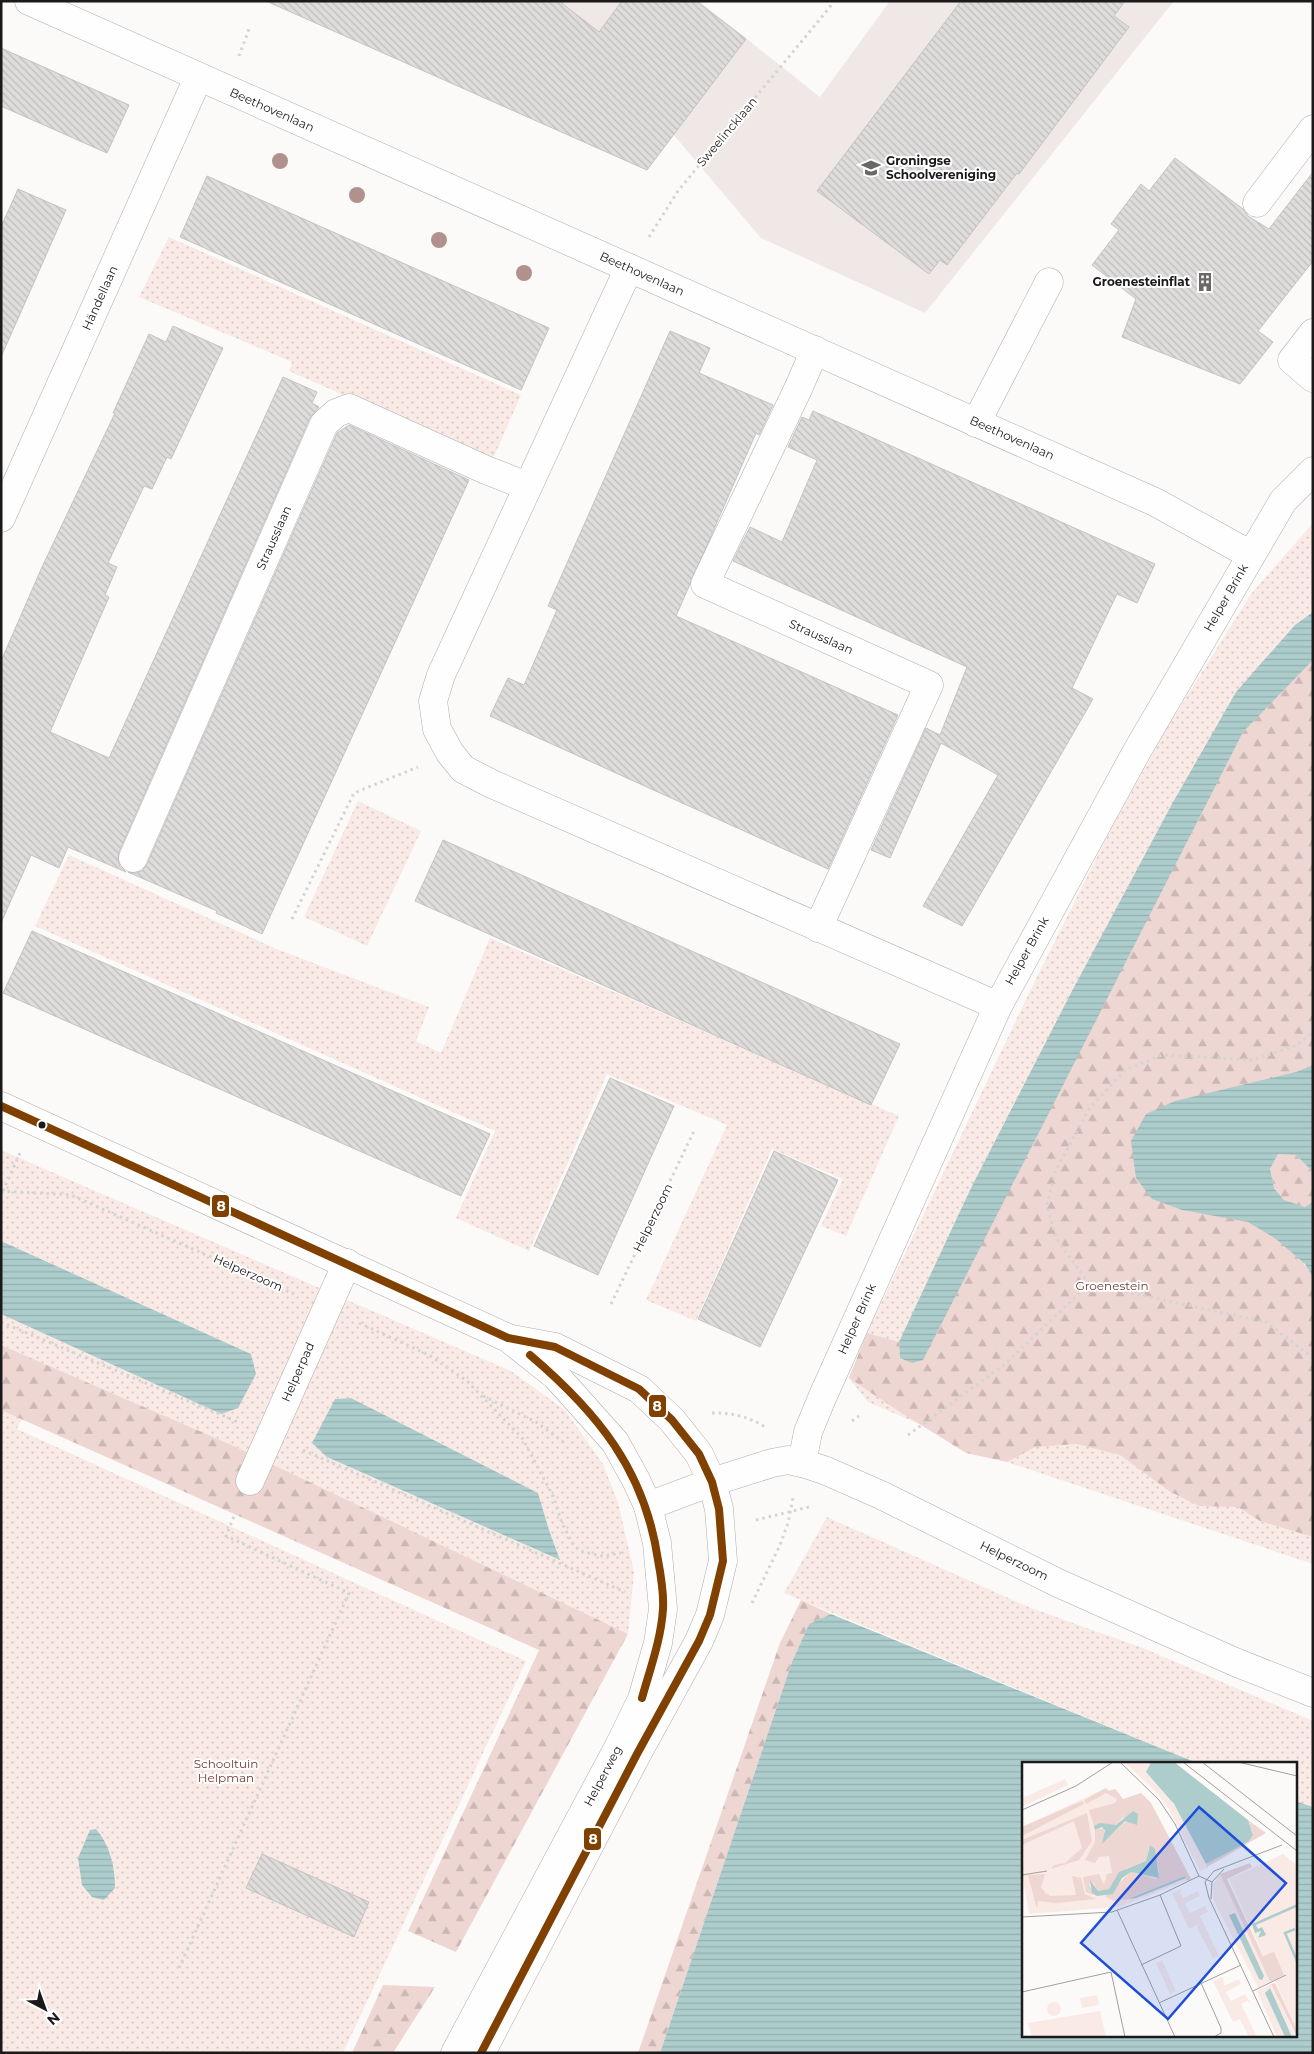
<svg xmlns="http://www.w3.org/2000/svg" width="1314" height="2054" viewBox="0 0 1314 2054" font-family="Montserrat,sans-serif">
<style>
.built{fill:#f0e8e7}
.green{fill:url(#green-dots);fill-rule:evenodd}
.forest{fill:url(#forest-firs)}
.water{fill:url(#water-rules)}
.building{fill:url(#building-back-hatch);stroke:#c4c2c2}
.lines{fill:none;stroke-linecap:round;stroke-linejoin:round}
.minor-casing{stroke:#aeadac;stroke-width:29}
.path{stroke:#d4d4d4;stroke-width:3;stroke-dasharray:2.5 4;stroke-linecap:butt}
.minor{stroke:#fffefe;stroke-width:28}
.bus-1-casing{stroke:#fff;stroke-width:11}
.bus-1{stroke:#804000;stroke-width:8}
.tree{fill:#b0918d}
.bus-dot{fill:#1b1919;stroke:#fff;stroke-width:2}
.labels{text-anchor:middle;stroke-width:4;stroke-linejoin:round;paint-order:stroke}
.street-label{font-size:12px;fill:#1b1919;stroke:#fff}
.poi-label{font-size:12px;font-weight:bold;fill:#1b1919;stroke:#fff;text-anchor:start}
.park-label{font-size:12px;fill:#723b34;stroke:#fff}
.inset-river{fill:none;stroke:#adcccc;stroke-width:2.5}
.inset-road{fill:none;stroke:#a2a09f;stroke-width:1}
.view{fill:#1d4ed8;fill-opacity:0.15;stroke:#1d4ed8;stroke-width:2.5}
.inset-edge{fill:none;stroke:#1b1919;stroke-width:2.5}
.line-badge{stroke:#fff;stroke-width:2}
.badge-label{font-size:14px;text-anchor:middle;font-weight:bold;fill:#fff}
</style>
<defs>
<pattern id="green-dots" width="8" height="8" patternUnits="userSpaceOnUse" patternTransform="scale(1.25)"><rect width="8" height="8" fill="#f9eae6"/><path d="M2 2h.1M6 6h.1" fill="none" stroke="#d5c8c5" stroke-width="1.8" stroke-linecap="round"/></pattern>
<pattern id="forest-firs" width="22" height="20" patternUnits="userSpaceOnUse" patternTransform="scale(1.25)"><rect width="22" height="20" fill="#eed6d2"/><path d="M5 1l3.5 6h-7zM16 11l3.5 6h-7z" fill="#ccb7b4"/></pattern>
<pattern id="water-rules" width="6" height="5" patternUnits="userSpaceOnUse" patternTransform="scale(1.25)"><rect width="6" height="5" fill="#adcccc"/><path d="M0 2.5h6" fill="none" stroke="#94afaf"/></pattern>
<pattern id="building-back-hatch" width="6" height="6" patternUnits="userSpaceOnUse" patternTransform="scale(1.25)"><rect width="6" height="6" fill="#dedddc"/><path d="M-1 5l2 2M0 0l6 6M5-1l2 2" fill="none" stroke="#bebdbc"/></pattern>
</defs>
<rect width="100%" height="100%" fill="#fcfaf9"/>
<path class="built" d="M560 1H699L820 97 890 1H1174L925 313 761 238Z"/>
<g class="green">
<path d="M169 237 521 395 492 461 289 371 292 362 139 297Z"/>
<path d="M1313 523V1564L1007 1462 868 1402 849 1378 867 1333 1030 991 1108 835 1167 728 1251 594Z"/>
<path d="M358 801 421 831 367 946 304 917Z"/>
<path d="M69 855 279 950 429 1007 416 1041 441 1053 490 938 899 1116 846 1236 821 1226 843 1179 772 1149 696 1321 646 1300 727 1125 607 1074 529 1251 456 1218 495 1131 35 926Z"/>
<path d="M1 1150 511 1371 565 1410 603 1464 618 1502 634 1572 628 1634 234 1446 1 1345V1314L221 1414 251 1354 1 1241ZM351 1398 538 1493 549 1530 560 1560 327 1457 335 1399Z"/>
<path d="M1 1407 23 1416 17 1429 526 1661 343 2053H1Z"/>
<path d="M827 1517 1031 1608 1143 1648 1313 1721V1807L1295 1801V1763H1197L784 1593Z"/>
</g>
<g class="forest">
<path d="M1313 660V1065L1296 1072 1182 1210C1202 1214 1230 1216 1248 1222 1271 1231 1300 1256 1313 1277V1537L1260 1521 1238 1507 1199 1506 1169 1491 1120 1455 1077 1444 1035 1447 1007 1462 966 1453 897 1410 849 1378 867 1333 899 1342 900 1358 1243 732Z"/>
<path d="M1278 1154 1296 1155 1313 1172V1202L1305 1207 1284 1200 1274 1187 1270 1169Z"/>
<path d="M1 1345 234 1446 628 1634 456 1952 408 1931 539 1650 1 1410Z"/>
<path d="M801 1600 831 1614 809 1624 792 1662 660 2053H638L780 1643Z"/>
<path d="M383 1985 435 1987 393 2053H352Z"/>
</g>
<g class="water">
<path d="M1313 612V660L1243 732 923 1360 912 1363 900 1358 899 1342 971 1188 1072 991 1172 804 1236 692 1295 625Z"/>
<path d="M1313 1065V1172L1296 1155 1278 1154 1270 1169 1274 1188 1284 1200 1305 1207 1313 1202V1277L1305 1264 1276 1239 1248 1222 1182 1210 1152 1199 1136 1178 1131 1141 1146 1114 1175 1101 1296 1072Z"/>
<path d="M1 1241 251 1354 256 1374 238 1408 221 1414 1 1314Z"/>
<path d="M351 1398 538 1493 549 1530 560 1560 327 1457 312 1443 335 1399Z"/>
<path d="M831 1614 1197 1763H1023V2035H1295V1801L1313 1807V2053H660L792 1662 809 1624Z"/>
<path d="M96 1829C110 1845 115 1867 115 1888L104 1900 92 1897 82 1885 78 1858 90 1830Z"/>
</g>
<g class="building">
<path d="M266 1H559L599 32 622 1H696L746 39 647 170Z"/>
<path d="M961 1H1125L1114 16 1129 27 1019 174 1017 173 947 265 940 260 929 274 817 191Z"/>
<path d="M1 48 129 105 107 153 1 106Z"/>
<path d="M1175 158 1243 209 1248 216 1269 229 1313 172V261L1258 331 1273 342 1240 384 1122 337 1136 299 1092 265 1119 230 1111 224 1141 184 1149 191Z"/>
<path d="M207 176 549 328 521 390 180 237Z"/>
<path d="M18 189 66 210 1 357V227Z"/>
<path d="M173 326 223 348 171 459 167 457 152 489 144 486 108 563 117 567 105 595 109 597 50 732 109 758 283 377 317 392 312 403 319 407 310 418 119 852 118 860 120 867 126 872 68 847 59 868 31 855 1 923V661L42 567 115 413H113L149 334 166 342Z"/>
<path d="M670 331 710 348 699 373 773 405 759 435 756 433 676 616 898 715 828 869 490 716 508 678 524 685 557 610 548 606Z"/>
<path d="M813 411 1155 564 1137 603 1117 594 1072 688 1093 699 962 926 923 906 998 775 941 743 890 858 871 850 926 728 940 735 967 667 733 561 750 527 782 542 817 460 788 447 802 417 809 420Z"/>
<path d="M349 425 469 480 262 934 216 913 217 911 128 872 135 873 142 871 147 864 337 433Z"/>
<path d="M443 840 900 1044 871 1105 415 901Z"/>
<path d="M32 931 490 1134 461 1196 3 993Z"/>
<path d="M610 1078 674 1106 598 1275 534 1246Z"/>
<path d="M774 1151 838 1180 760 1347 698 1319Z"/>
<path d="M262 1854 369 1902 354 1937 246 1888Z"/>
</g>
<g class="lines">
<g class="minor-casing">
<g id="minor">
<path d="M29 1 1155 502 1251 555"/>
<path d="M1257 203 1313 129"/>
<path d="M629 268 441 675 433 701 437 729 450 753 463 769 492 784 998 1006"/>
<path d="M1313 333 1292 360 1313 378"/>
<path d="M815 350 798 389 705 584 929 685 818 928"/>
<path d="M976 423 1049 282"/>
<path d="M1 518 198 78"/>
<path d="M133 858 324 424 336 413 349 408 486 470 527 486"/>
<path d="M1 1106 508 1338 556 1376 615 1442 636 1480 648 1506 657 1543 663 1609 658 1643 642 1699 619 1746 455 2053"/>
<path d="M802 1463 808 1432 822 1398 998 1006 1137 751 1283 501 1313 471"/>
<path d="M250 1481 347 1263"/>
<path d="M648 1506 712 1482 772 1463 788 1460 802 1463 824 1470 881 1495 1058 1583 1235 1662 1313 1693"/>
<path d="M481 2053 637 1754 699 1641 710 1615 723 1561 719 1509 712 1482 699 1454 672 1420 639 1389 555 1347 512 1339"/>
</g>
</g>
<g class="path">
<path d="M239 56 249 29"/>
<path d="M649 237 678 191 830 7 831 1"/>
<path d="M292 919 354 793 418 767"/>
<path d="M1 1191 71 1195 294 1294"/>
<path d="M3 1191 20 1153"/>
<path d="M1089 1284 1056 1238 1047 1205 1055 1172 1089 1109 1125 1070 1162 1055 1253 1060 1297 1045 1313 1032"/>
<path d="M611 1304 694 1131"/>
<path d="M1 1322 238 1422"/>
<path d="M359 1323 429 1355 467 1381 523 1439 553 1496 562 1523 572 1543 580 1551 592 1554 603 1556 621 1553"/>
<path d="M483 1396 536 1422 566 1444"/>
<path d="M712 1413C732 1413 748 1416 765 1427"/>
<path d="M852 1421 859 1416"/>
<path d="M908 1435 1005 1364 1089 1284 1266 1322 1313 1358"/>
<path d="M303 1450 625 1592"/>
<path d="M756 1520 813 1506"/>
<path d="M752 1603 780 1545 788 1523 793 1498"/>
<path d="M179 1968 349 1593 226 1536 235 1514"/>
</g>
<use href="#minor" class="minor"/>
<g class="bus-1-casing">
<g id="bus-1">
<path d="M1 1106 508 1338 555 1347 639 1389 672 1420 699 1454 712 1482 719 1509 723 1561 710 1615 699 1641 637 1754 481 2053"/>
<path d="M530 1355C597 1412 645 1470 658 1560 661 1576 664 1593 663 1609 661 1640 650 1669 642 1698"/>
</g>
</g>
<use href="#bus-1" class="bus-1"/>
</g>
<g class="tree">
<circle cx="280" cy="161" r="8"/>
<circle cx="357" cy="195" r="8"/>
<circle cx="439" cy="240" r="8"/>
<circle cx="524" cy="273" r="8"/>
</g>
<defs>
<g id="school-bare" transform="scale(1.5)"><path d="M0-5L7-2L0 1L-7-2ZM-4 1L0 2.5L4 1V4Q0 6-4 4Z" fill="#6a6867" stroke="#fff" stroke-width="2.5" paint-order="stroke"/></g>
<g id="building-bare" transform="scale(1.5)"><path d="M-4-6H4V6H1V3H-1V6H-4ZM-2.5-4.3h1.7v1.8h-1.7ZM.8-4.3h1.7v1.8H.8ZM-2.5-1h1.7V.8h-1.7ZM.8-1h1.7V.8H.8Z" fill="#6a6867" stroke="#fff" stroke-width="2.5" paint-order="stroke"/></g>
</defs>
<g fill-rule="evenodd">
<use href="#school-bare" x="871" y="168"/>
<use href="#building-bare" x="1205" y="282"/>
</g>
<circle class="bus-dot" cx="42" cy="1125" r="4.5"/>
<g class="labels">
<g class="street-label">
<text transform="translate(272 110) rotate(24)" y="4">Beethovenlaan</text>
<text transform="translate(727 132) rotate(-50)" y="4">Sweelincklaan</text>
<text transform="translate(642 274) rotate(24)" y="4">Beethovenlaan</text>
<text transform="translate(100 298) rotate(-66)" y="4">Händellaan</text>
<text transform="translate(1012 438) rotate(24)" y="4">Beethovenlaan</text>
<text transform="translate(274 538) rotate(-66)" y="4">Strausslaan</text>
<text transform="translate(1226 598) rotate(-60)" y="4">Helper Brink</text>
<text transform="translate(821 637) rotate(24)" y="4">Strausslaan</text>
<text transform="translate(1027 951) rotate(-61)" y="4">Helper Brink</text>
<text transform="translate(653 1218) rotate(-64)" y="4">Helperzoom</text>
<text transform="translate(248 1273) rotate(24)" y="4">Helperzoom</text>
<text transform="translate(857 1319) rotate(-66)" y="4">Helper Brink</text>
<text transform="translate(298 1372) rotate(-66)" y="4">Helperpad</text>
<text transform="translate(1014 1561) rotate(26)" y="4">Helperzoom</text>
<text transform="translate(603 1776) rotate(-62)" y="4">Helperweg</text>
</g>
<g class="poi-label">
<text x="886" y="165">Groningse<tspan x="886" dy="14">Schoolvereniging</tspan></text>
<text x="1190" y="286" text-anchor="end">Groenesteinflat</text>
</g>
<g class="park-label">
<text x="1112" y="1290">Groenestein</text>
<text x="226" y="1768">Schooltuin<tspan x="226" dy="14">Helpman</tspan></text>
</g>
</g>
<g transform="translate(1022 1762)">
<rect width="275" height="275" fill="#fcfaf9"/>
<path d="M102 0H129L126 4 158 52 186 106 178 109 147 47 132 28ZM43 17 46 23 0 45V36ZM84 26 87 29 93 27 101 37 119 31 129 41 169 117 97 145 7 152 0 111V65ZM261 92 275 103V268L207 117ZM198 112 248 220 236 226 191 137V122ZM161 126 158 130 161 136 176 129 178 134 163 141 168 151 183 144 186 150 178 154 197 194 191 196 175 166 177 162 167 167 150 131ZM140 198 154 229 148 232 134 201ZM201 215 202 224 217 217 219 222 204 230 209 239 223 232 229 242 225 239 219 242 235 275H227L218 257 211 260 191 219ZM249 222 274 275H270L248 227 243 231 263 275H255L235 229ZM75 233 77 243 60 246 58 236ZM25 247a7 7 0 1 1 14 0a7 7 0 1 1-14 0Z" fill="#f9eae6"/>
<path d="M84 26 87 29 93 27 101 37 119 31 129 41 169 117 165 119 163 114 105 137 91 139 83 134 109 110 134 117 137 109 130 84 127 85 124 99 105 106 87 127 76 129 71 120 67 122 72 133 64 130 61 115 77 112 82 123 85 112 90 111 87 94 77 95 73 101 63 98 73 80V68L82 66 83 79 104 59 115 63 101 55 94 63 72 64 67 48 93 41 95 37 84 31 64 42 62 38ZM60 39 62 42 0 74V65ZM65 51 70 79 57 98 29 107 32 103 43 101 60 86 52 59 0 83V78ZM226 58 244 71 185 105 184 102 226 80 231 72ZM228 101 230 105 205 117 241 194 252 190 262 213 248 220 198 112ZM23 112 19 126 28 134 54 133 50 114 59 116 63 132 74 137 34 141 16 139 15 147 6 113ZM253 221 275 268V275L249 222Z" fill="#eed6d2"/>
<path d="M50 117 51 131 23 132 22 118ZM78 249 84 275H10L6 261Z" fill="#f9eae6"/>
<path d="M129 0H152L226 58 231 73 226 80 184 102 152 42 124 10ZM111 49 116 52 115 63 103 59 80 82 83 68 80 65 73 68 72 64 78 61 94 63ZM128 83 133 87 137 116 109 110 100 116 91 132 75 134 70 131 68 118 76 129 87 127 97 110 124 99ZM163 114 164 116 114 136 91 139 106 137ZM275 142V145L234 163 236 167 240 165 244 173 236 176 239 169 233 171 230 162ZM213 151 242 214 240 218 237 217 207 153ZM248 226 266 266 270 275H263L243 231Z" fill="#adcccc"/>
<path class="inset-river" d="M273 167 263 171 275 199"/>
<path class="inset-road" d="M98 0 137 38 153 62 177 114 190 120M161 0 275 89M180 0 275 74M216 0 275 14M0 48 54 24 91 0M0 113 25 109M189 137 190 120 202 107M95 148 153 275M0 155 90 150 138 133 177 114M119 203 159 184 138 133M179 221 199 266V271L192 275M231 229 264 213M0 230 89 210 103 275M137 241 219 203M252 275 187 136 183 120 192 109 260 83"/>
<path class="view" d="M177 45 264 121 146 257 59 181Z"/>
<rect width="275" height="275" class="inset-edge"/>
</g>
<g class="line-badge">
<rect x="211" y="1194" width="19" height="24" rx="5" fill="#804000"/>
<rect x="648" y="1394" width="19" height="24" rx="5" fill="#804000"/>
<rect x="583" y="1827" width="19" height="24" rx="5" fill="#804000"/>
</g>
<g class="badge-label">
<text x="221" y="1211">8</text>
<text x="657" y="1411">8</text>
<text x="593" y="1844">8</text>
</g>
<rect width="1314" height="2054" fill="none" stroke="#1b1919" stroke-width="5"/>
<g transform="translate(45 2009) rotate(139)" stroke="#ffffff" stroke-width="4" paint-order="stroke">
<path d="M0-4L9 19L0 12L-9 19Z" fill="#1b1919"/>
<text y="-8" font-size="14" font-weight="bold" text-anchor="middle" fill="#1b1919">N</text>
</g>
</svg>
